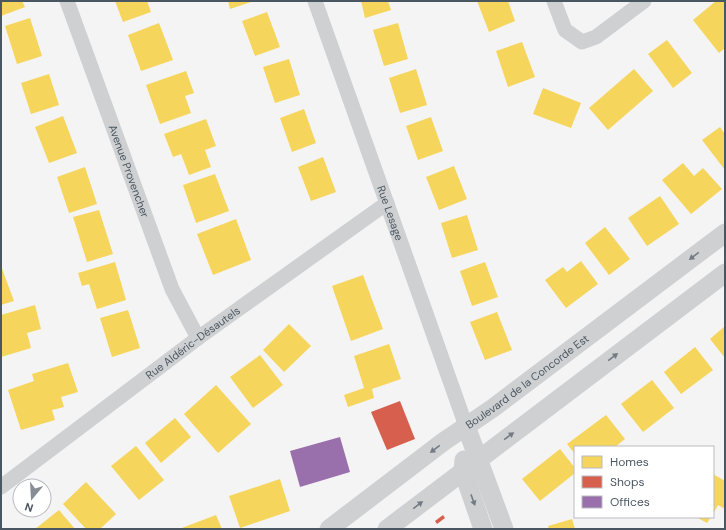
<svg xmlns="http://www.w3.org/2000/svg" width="726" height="530" viewBox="0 0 726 530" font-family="'DM Sans',sans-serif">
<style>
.homes{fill:#f6d55c}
.shops{fill:#d6604d}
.offices{fill:#9970ab}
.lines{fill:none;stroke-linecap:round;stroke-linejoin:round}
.minor{stroke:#ced0d2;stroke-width:15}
.tertiary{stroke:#ced0d2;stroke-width:19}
.oneway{fill:#727b83}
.labels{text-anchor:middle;stroke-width:4;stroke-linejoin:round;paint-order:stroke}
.street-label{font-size:11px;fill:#4a5661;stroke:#fff}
</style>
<rect width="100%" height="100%" fill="#f4f4f4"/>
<g class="homes">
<path d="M1 1H22L25 7 1 16Z"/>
<path d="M115 1H147L151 12 123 22Z"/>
<path d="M228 1H254L230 9Z"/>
<path d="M361 1H388L391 10 365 18Z"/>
<path d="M477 1H508L515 21 489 32Z"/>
<path d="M716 1H723L725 3V48L719 53 693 20Z"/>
<path d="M267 12 280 47 255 56 242 21Z"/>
<path d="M30 18 42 56 17 64 5 26Z"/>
<path d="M159 23 173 60 141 71 128 35Z"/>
<path d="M398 23 408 59 384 66 373 30Z"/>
<path d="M667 40 692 73 673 88 648 54Z"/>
<path d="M522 42 535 77 508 87 496 51Z"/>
<path d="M289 59 300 95 275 103 263 67Z"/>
<path d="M416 69 427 105 400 113 389 78Z"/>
<path d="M634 69 653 91 608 130 589 108Z"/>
<path d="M186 71 194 93 185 96 191 113 160 124 146 85Z"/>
<path d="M49 74 59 105 31 114 21 83Z"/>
<path d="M543 88 581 103 571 128 533 114Z"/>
<path d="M304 109 316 143 292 152 280 118Z"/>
<path d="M63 116 77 153 49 163 35 127Z"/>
<path d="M431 117 443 151 418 160 406 126Z"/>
<path d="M206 119 216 146 205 150 211 167 189 175 181 154 173 157 164 134Z"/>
<path d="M720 127 725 134V170L702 140Z"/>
<path d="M323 157 336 192 311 201 298 167Z"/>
<path d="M683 163 694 176 703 168 722 189 691 214 662 180Z"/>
<path d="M454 166 467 199 439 210 426 177Z"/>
<path d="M85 167 97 204 69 213 57 177Z"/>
<path d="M215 174 229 211 196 223 183 185Z"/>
<path d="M660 196 679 224 647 246 628 218Z"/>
<path d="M99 210 113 254 87 262 73 217Z"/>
<path d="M467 215 478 250 452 258 441 223Z"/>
<path d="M236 219 251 260 213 275 197 234Z"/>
<path d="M605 227 630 259 609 275 585 243Z"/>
<path d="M581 261 598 284 566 308 545 280 563 267 567 272Z"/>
<path d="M115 262 126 300 97 309 89 284 82 286 78 273Z"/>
<path d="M485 262 498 297 472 306 460 271Z"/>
<path d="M1 266 14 301 1 305Z"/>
<path d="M363 275 383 329 351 341 332 286Z"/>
<path d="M35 305 41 329 27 333 31 348 1 357V315Z"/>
<path d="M128 310 140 348 112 357 100 318Z"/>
<path d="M497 312 512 350 485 360 470 322Z"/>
<path d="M289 324 311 346 284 372 263 350Z"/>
<path d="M725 326V358L710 339Z"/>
<path d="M389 344 401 379 372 389 374 398 348 407 344 395 364 388 354 356Z"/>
<path d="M695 347 713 370 681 394 664 372Z"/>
<path d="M260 355 283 385 253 408 230 377Z"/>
<path d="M68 363 78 392 61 397 64 407 52 410 55 420 21 430 8 390 34 381 32 374Z"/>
<path d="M652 380 674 408 643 432 621 404Z"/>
<path d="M216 385 251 424 218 453 184 414Z"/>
<path d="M606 415 625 439 615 447H575V454L567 444Z"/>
<path d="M175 418 191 437 161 463 145 443Z"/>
<path d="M136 446 164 480 139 500 111 466Z"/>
<path d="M560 449 575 468V473L540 501 522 479Z"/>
<path d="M713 474 725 481V509L718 505 713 514Z"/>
<path d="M280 479 290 511 240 528 229 496Z"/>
<path d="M86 482 116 514 100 529H86L63 504Z"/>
<path d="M59 510 75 529H35Z"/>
<path d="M216 515 222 529H179Z"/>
<path d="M696 517H711L707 523Z"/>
<path d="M572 519 575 529H549L548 526Z"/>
</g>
<g class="shops">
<path d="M400 401 415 439 387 450 371 412Z"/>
<path d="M443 515 445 518 437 524 435 521Z"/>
</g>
<path class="offices" d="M340 437 350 472 300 487 290 451Z"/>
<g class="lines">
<g class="minor">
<path id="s1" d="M67 1 172 289 198 338"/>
<path id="s2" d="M315 1 466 426"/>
<path d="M554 1 565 30 582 42 596 37 644 1"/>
<path id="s3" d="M1 487 198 338 387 203"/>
</g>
<g class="tertiary">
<path d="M466 426 504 529"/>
<path d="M464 460 463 471 483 529"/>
<path id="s4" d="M329 529 443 442 493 408 725 233"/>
<path d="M387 529 725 273"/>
</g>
</g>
<defs><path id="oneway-solid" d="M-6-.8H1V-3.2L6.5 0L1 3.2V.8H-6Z"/></defs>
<g class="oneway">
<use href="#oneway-solid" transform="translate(694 256) rotate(143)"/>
<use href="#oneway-solid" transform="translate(613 357) rotate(-37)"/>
<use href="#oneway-solid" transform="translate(509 436) rotate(-36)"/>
<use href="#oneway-solid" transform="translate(435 449) rotate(143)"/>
<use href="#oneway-solid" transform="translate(473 500) rotate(70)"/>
<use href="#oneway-solid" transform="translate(418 505) rotate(-37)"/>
</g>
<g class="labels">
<g class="street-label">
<text dy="4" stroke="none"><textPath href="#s1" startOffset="181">Avenue Provencher</textPath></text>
<text dy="4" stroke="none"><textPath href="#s2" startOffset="225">Rue Lesage</textPath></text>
<text dy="4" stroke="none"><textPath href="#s3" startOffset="240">Rue Aldéric-Désautels</textPath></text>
<text dy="4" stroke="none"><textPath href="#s4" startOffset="247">Boulevard de la Concorde Est</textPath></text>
</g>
</g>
<rect width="726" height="530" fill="none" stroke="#4a5661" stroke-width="4"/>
<rect x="574" y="446" width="140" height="72" fill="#ffffff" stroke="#b7bbc0"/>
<rect x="582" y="456" width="20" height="12" fill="#f6d55c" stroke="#b7bbc0"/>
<text x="610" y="466" font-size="12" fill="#4a5661">Homes</text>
<rect x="582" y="476" width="20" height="12" fill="#d6604d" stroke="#b7bbc0"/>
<text x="610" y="486" font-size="12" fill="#4a5661">Shops</text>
<rect x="582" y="496" width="20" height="12" fill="#9970ab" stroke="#b7bbc0"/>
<text x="610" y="506" font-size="12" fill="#4a5661">Offices</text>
<g transform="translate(32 498) rotate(198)"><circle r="19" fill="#ffffff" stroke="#b7bbc0"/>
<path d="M0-3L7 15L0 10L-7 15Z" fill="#868d94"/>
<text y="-6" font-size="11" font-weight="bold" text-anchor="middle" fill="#4a5661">N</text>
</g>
</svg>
